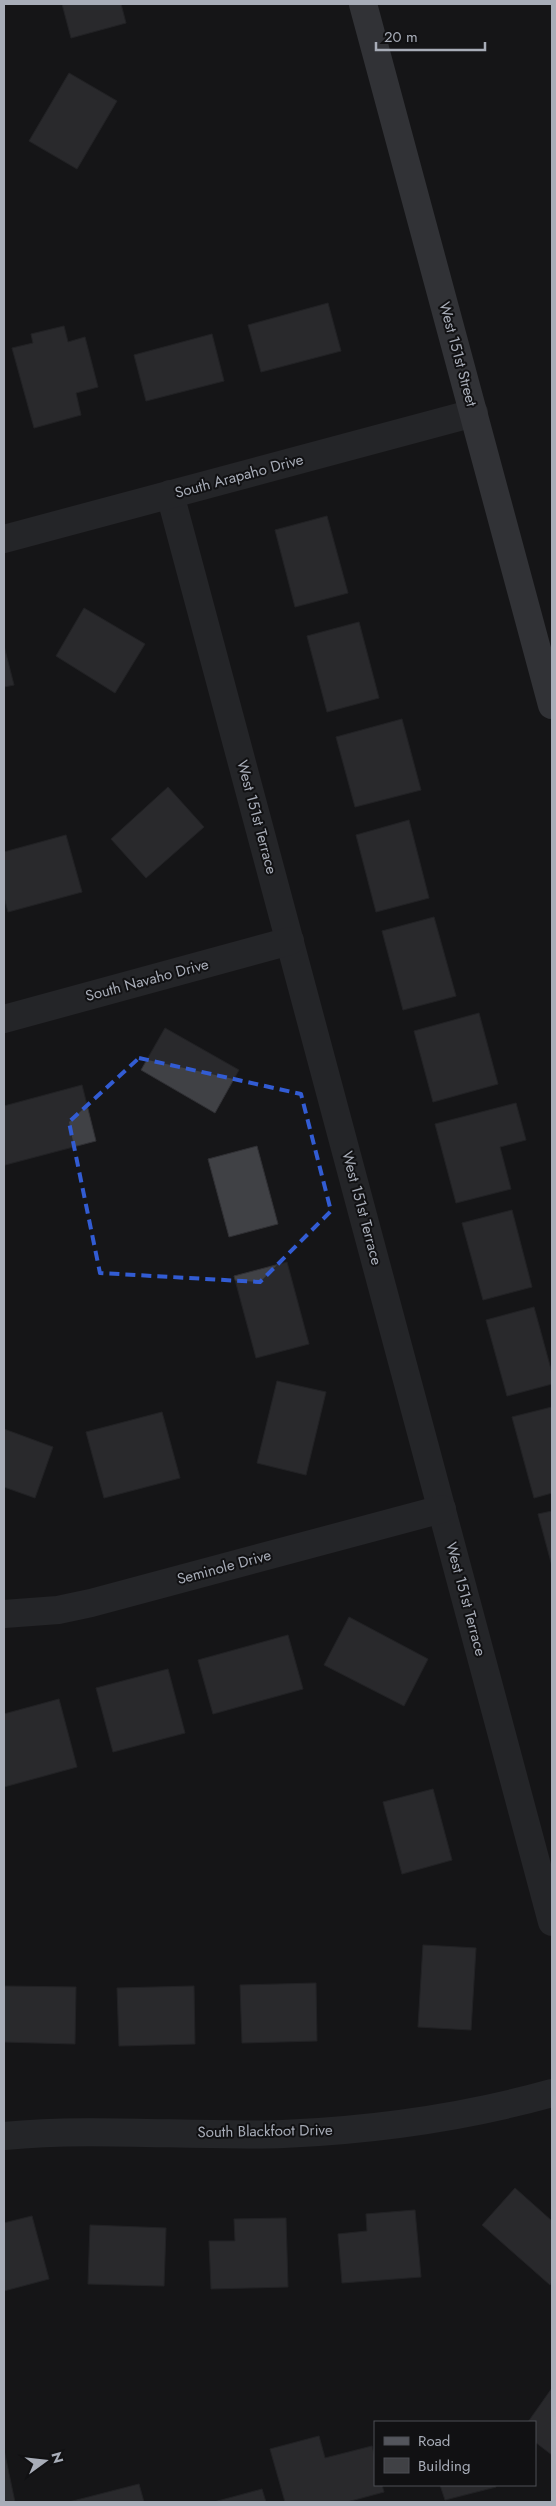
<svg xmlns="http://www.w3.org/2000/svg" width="556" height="2506" viewBox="0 0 556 2506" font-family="Jost,sans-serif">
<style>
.building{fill:#404145;stroke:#303034}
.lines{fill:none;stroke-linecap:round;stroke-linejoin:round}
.street{stroke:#37383d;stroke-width:28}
.primary{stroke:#53555c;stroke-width:28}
.marked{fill:none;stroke:#325cd3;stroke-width:4;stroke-dasharray:10 6;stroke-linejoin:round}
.labels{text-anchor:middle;stroke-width:4;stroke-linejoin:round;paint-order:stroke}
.street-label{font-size:15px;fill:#a8adb8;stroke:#111113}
</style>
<rect width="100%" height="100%" fill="#161618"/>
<g class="building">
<path d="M62 4H121L126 23 71 38Z"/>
<path d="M69 73 117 101 77 169 29 141Z"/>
<path d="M328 303 341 351 261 372 248 325Z"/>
<path d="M64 326 68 342 85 337 98 387 76 393 81 415 34 428 12 348 33 343 31 334Z"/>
<path d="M212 334 224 381 146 401 134 355Z"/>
<path d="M327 516 348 593 295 607 275 530Z"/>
<path d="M84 608 145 644 115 693 56 656Z"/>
<path d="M359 622 379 698 327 712 307 636Z"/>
<path d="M4 646 14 685 4 687Z"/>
<path d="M402 719 421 790 355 807 336 737Z"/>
<path d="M168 787 204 827 146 878 111 839Z"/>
<path d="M409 820 429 898 376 912 356 835Z"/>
<path d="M66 835 82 892 8 912 4 897V852Z"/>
<path d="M434 917 456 996 403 1010 382 931Z"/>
<path d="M479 1013 498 1084 433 1102 414 1031Z"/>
<path d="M165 1028 239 1070 215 1113 141 1070Z"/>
<path d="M82 1085 96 1141 5 1165 4 1106Z"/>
<path d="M516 1103 526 1140 500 1147 511 1189 456 1203 435 1124Z"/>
<path d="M257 1146 278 1224 229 1237 208 1159Z"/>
<path d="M512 1210 532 1287 483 1300 462 1223Z"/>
<path d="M287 1262 309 1344 256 1358 234 1276Z"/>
<path d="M534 1307 552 1373V1384L507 1396 486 1320Z"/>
<path d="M277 1381 326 1392 306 1475 257 1463Z"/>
<path d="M552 1407V1493L534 1498 512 1417Z"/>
<path d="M162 1412 180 1478 104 1498 86 1432Z"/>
<path d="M4 1429 53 1447 35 1498 4 1487Z"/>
<path d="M552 1511V1566L538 1514Z"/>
<path d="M349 1617 428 1659 404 1706 324 1665Z"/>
<path d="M288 1635 303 1689 213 1714 198 1660Z"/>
<path d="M168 1669 185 1733 113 1752 96 1688Z"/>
<path d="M59 1699 77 1767 4 1787V1714Z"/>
<path d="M433 1789 452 1860 402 1874 383 1802Z"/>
<path d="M423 1945 476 1948 471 2030 418 2027Z"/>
<path d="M316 1983 317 2041 242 2043 240 1985Z"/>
<path d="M4 1986 76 1987 75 2044 4 2042Z"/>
<path d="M194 1986 195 2044 119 2046 117 1988Z"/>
<path d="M515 2188 552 2221V2282L550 2285 482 2225Z"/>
<path d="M415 2210 421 2277 342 2283 338 2234 367 2231 366 2214Z"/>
<path d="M32 2216 49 2279 4 2291V2223Z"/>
<path d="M286 2218 288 2287 211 2289 209 2241H235L234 2219Z"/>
<path d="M90 2225 166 2228 164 2286 88 2284Z"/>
<path d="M552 2388V2455L535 2442V2422H528Z"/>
<path d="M319 2436 325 2458 372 2446 375 2458V2485H382L384 2492 347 2502H285L270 2449Z"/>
<path d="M4 2450 15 2502H4Z"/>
<path d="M139 2484 144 2502H69Z"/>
<path d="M440 2485H495L496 2487 445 2500Z"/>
<path d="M262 2489 266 2502H214Z"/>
</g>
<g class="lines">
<g class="street">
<path d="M170 494 552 1922"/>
<path d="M4 539 474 413"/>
<path d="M4 1019 290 941"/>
<path d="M4 1614 58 1610 91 1603 442 1509"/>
<path d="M4 2136C97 2127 190 2137 283 2134 373 2130 466 2117 552 2093"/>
</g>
<path class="primary" d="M363 4 552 705"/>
</g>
<path d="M0 0H556V2506H0ZM139 1058 301 1094 331 1211 260 1282 100 1273 69 1122Z" fill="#161618" fill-opacity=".55" fill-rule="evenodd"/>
<path class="marked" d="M139 1058 301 1094 331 1211 260 1282 100 1273 69 1122Z"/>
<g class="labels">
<g class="street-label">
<text transform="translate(458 354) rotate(75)" y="5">West 151st Street</text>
<text transform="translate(239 476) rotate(-15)" y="5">South Arapaho Drive</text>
<text transform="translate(257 817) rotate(75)" y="5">West 151st Terrace</text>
<text transform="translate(147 980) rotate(-15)" y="5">South Navaho Drive</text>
<text transform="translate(362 1208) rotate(75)" y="5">West 151st Terrace</text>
<text transform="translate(224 1567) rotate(-15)" y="5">Seminole Drive</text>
<text transform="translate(466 1599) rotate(75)" y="5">West 151st Terrace</text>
<text transform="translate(265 2131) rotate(-1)" y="5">South Blackfoot Drive</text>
</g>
</g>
<rect width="556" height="2506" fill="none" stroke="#a8adb8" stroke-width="10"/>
<rect x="374" y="2421" width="162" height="65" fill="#111113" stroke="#4d4f55"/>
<rect x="384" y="2437" width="25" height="8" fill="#53555c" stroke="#4d4f55"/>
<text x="418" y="2446" font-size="15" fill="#a8adb8">Road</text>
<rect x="384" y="2458" width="25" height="15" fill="#404145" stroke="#4d4f55"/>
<text x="418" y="2471" font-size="15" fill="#a8adb8">Building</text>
<g transform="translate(45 2461) rotate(75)" stroke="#111113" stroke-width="4" paint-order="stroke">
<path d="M0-4L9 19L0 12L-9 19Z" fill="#a8adb8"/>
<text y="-8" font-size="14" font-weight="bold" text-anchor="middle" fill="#a8adb8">N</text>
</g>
<path d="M376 42v8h109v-8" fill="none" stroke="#a8adb8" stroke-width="2.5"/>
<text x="384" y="42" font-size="15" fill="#a8adb8" stroke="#111113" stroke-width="4" paint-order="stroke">20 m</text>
</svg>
